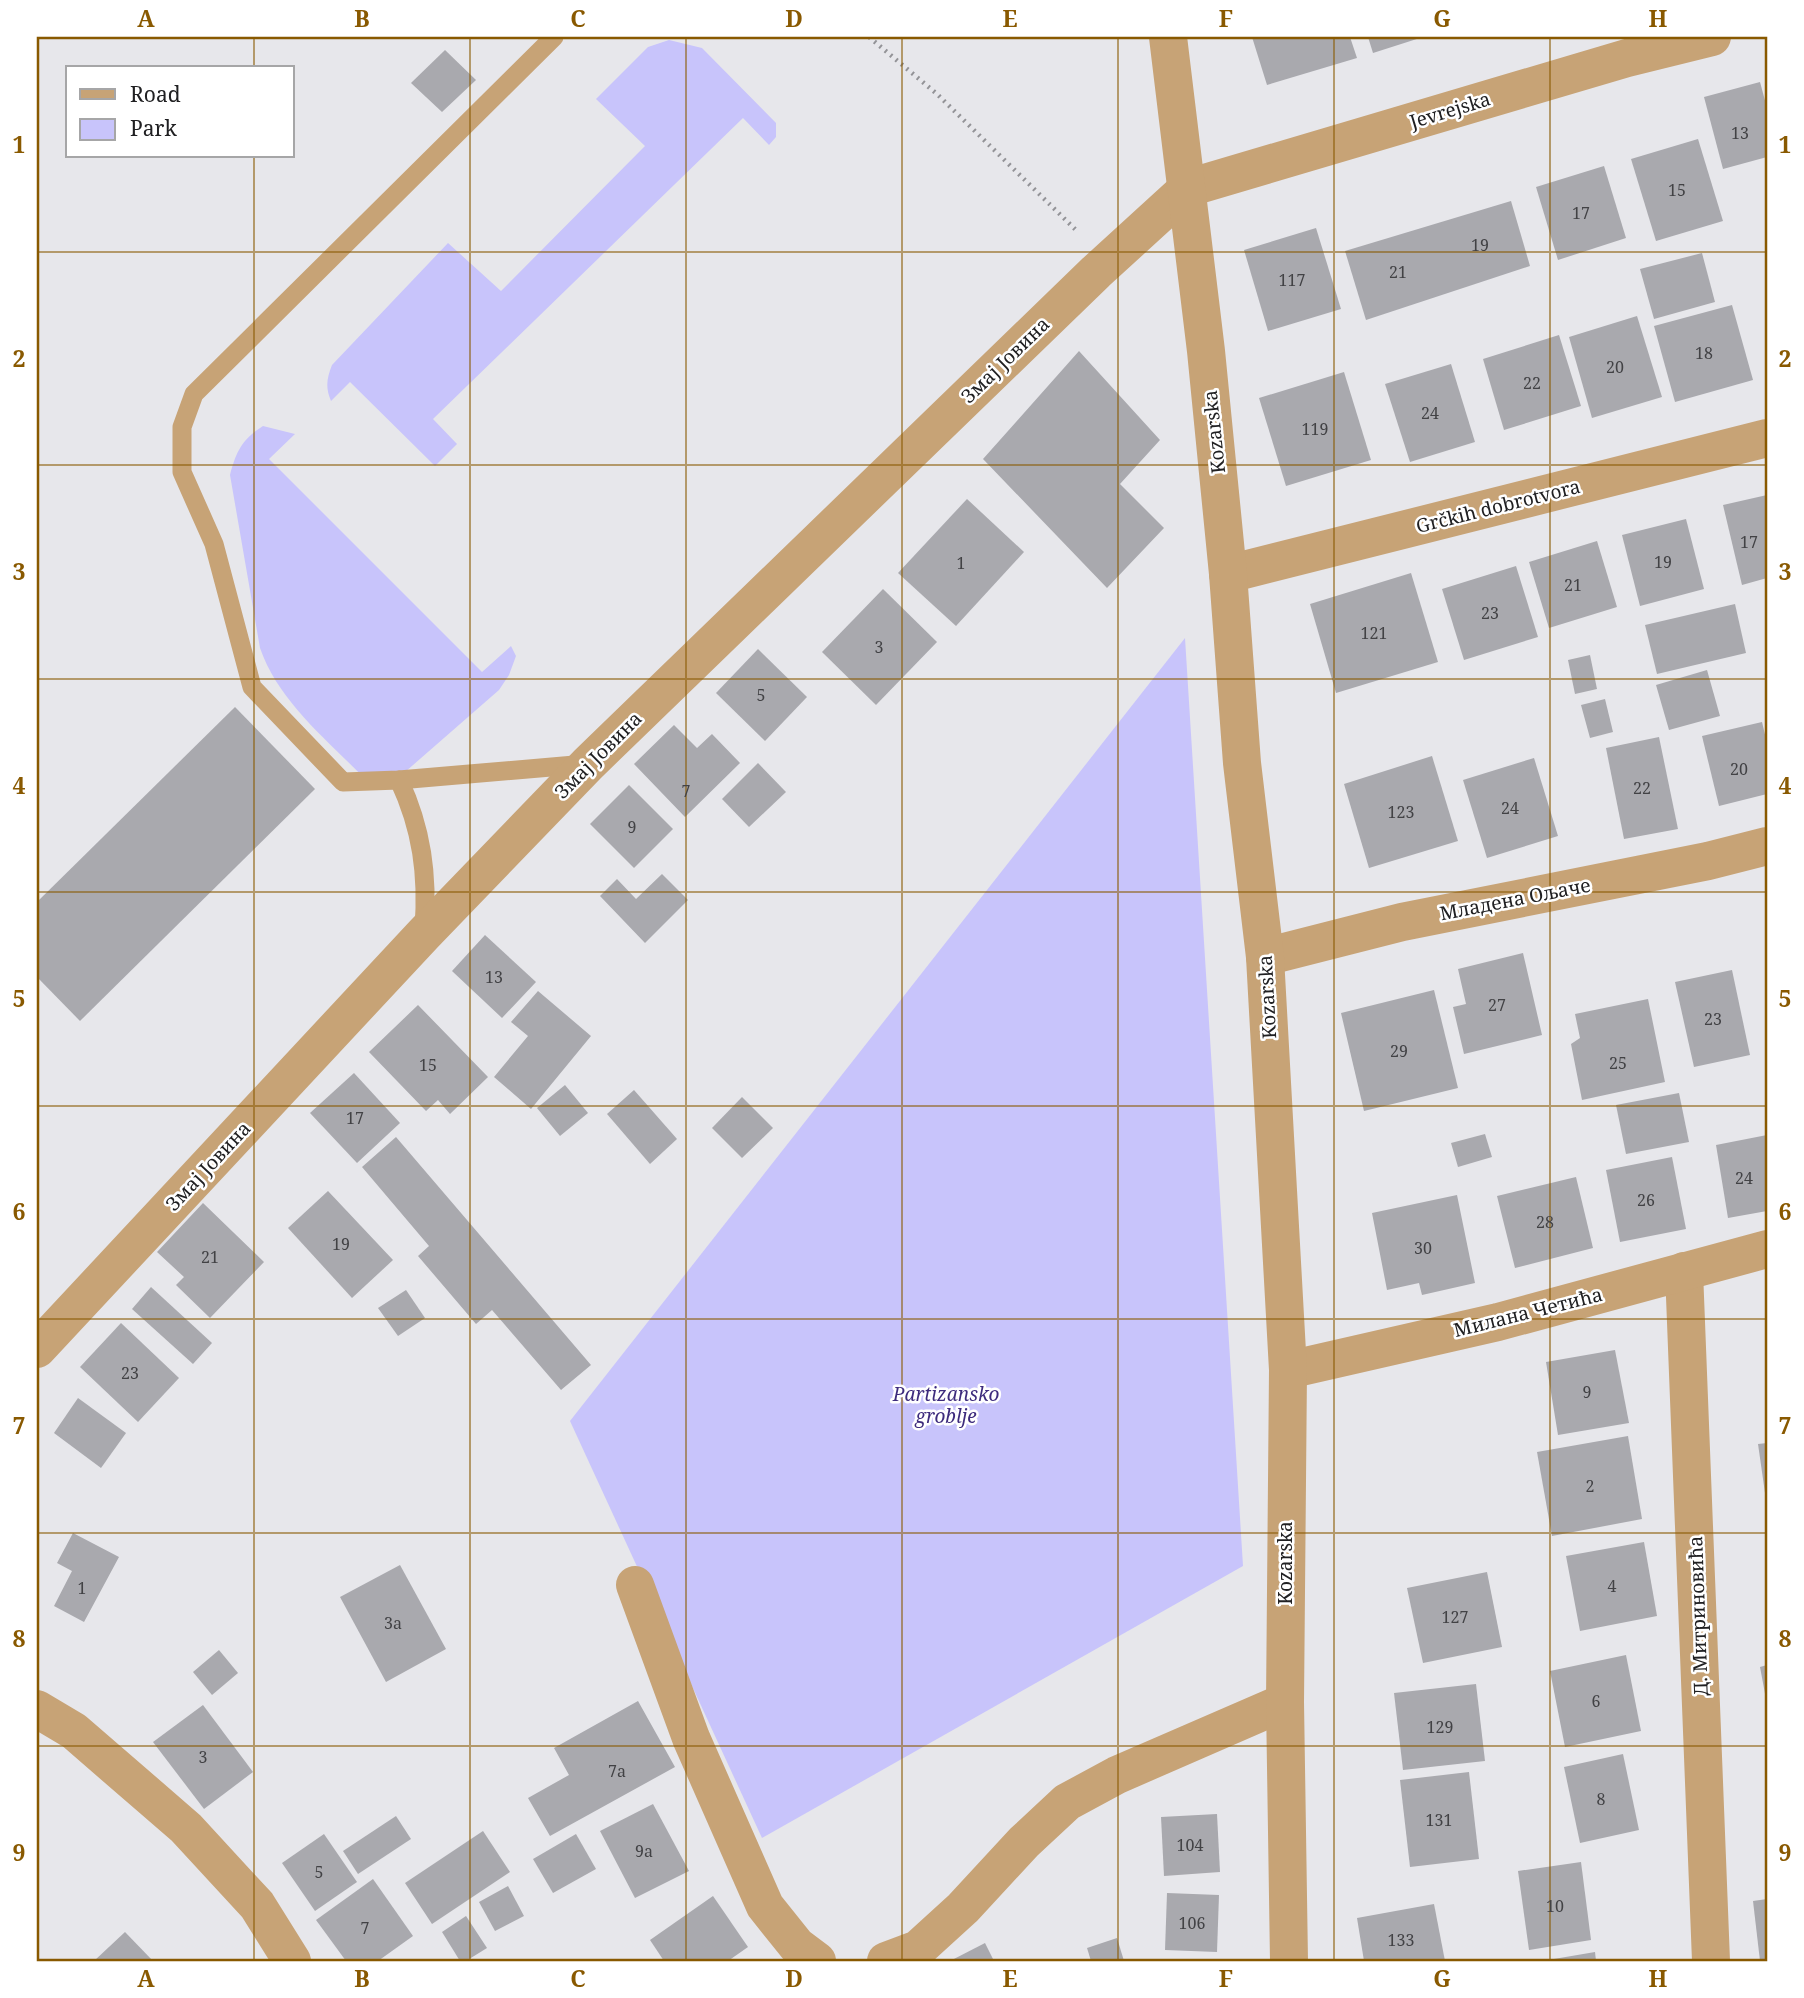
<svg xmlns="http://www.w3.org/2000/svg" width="1804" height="1998" viewBox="0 0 1804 1998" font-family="'Noto Serif',serif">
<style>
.green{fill:#c8c4fb}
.building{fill:#a9a9ae}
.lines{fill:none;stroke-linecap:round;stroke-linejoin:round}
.path{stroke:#939397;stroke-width:4.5;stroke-dasharray:2 5;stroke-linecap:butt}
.service{stroke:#c7a376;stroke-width:19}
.minor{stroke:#c7a376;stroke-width:38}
.tertiary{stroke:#c7a376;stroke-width:38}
.grid{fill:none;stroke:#895900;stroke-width:2;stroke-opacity:0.55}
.labels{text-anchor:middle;stroke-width:5;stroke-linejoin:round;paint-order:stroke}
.number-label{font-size:16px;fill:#424245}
.street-label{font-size:19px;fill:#202022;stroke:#fff}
.park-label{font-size:19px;font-style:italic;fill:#3d2b7d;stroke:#fff}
.neatline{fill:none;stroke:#895900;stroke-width:2.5}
.grid-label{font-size:23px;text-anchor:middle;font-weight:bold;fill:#895900}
</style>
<rect width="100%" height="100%" fill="#e7e7eb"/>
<g class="green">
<path d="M669 40 702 48 776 123V137L769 145 743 118 433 419 457 444 435 466 350 382 331 401C325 387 327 378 332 365L448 243 501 291 645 146 596 99 648 47Z"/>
<path d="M263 426 295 434 269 459 482 672 511 646 516 656 509 675 499 690 389 786 369 783C330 742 279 703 260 648L230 475C236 452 242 439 263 426Z"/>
<path d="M1185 638 1243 1566 762 1838 570 1421Z"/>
</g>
<g class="building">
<path d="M1252 37H1350L1357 58 1267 85Z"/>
<path d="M1368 37H1423L1373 53Z"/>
<path d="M445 50 476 80 442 112 411 83Z"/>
<path d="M1760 82 1767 108V157L1723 169 1704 97Z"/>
<path d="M1698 139 1723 221 1656 241 1631 159Z"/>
<path d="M1604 166 1626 238 1558 260 1536 187Z"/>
<path d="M1511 201 1530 266 1366 320 1345 251Z"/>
<path d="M1316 228 1341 309 1268 331 1244 250Z"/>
<path d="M1702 253 1715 302 1654 319 1640 269Z"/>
<path d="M1732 305 1753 380 1675 402 1654 326Z"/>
<path d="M1637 316 1662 397 1592 418 1569 337Z"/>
<path d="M1559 335 1581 406 1504 430 1483 359Z"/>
<path d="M1079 351 1160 440 1120 484 1164 528 1107 588 983 459Z"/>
<path d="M1451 364 1475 442 1410 462 1385 384Z"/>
<path d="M1344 372 1371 460 1286 486 1259 398Z"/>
<path d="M1767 495V578L1742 585 1723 505Z"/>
<path d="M967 499 1024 552 956 626 898 573Z"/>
<path d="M1686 519 1704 589 1640 606 1622 535Z"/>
<path d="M1597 541 1617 607 1549 628 1529 562Z"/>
<path d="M1516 566 1538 637 1464 660 1442 589Z"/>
<path d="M1411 573 1438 662 1336 693 1310 604Z"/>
<path d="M883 589 937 642 876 705 822 652Z"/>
<path d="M1735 604 1746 653 1657 674 1645 625Z"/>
<path d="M758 649 807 697 765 741 716 693Z"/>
<path d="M1590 655 1597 689 1575 694 1568 660Z"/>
<path d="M1707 670 1720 716 1669 730 1656 685Z"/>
<path d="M1605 699 1613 732 1590 738 1581 705Z"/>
<path d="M235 707 315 789 80 1021 37 977V902Z"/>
<path d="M1762 722 1767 743V794L1719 806 1702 736Z"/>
<path d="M674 725 697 748 712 734 740 763 685 817 634 764Z"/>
<path d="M1659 737 1678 829 1624 839 1606 748Z"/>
<path d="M1432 756 1458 841 1369 868 1344 784Z"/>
<path d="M1534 758 1558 836 1487 858 1463 780Z"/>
<path d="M758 763 786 792 749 827 722 799Z"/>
<path d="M629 785 673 829 634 868 590 824Z"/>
<path d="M662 874 688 900 645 943 600 896 617 879 636 899Z"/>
<path d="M485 935 536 982 502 1018 452 971Z"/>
<path d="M1523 953 1542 1035 1464 1054 1453 1007 1466 1004 1458 969Z"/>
<path d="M1732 970 1750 1055 1694 1067 1675 982Z"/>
<path d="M1434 990 1458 1088 1364 1111 1341 1013Z"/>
<path d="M538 991 591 1036 531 1109 494 1077 528 1036 511 1022Z"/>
<path d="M1648 999 1665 1082 1582 1100 1571 1044 1580 1038 1575 1014Z"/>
<path d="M418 1005 488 1077 450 1114 438 1100 426 1111 369 1052Z"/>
<path d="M354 1073 400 1123 357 1163 310 1113Z"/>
<path d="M565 1085 588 1113 560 1136 537 1108Z"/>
<path d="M634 1090 677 1139 650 1164 607 1114Z"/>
<path d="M1679 1093 1689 1142 1626 1154 1616 1105Z"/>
<path d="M742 1097 773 1128 742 1158 712 1128Z"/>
<path d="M1485 1134 1492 1157 1458 1167 1451 1143Z"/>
<path d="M1767 1135V1211L1728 1218 1716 1145Z"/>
<path d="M396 1137 591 1365 561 1390 492 1310 476 1324 418 1256 429 1246 362 1167Z"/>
<path d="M1672 1157 1686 1229 1620 1242 1606 1170Z"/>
<path d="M1576 1177 1593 1248 1515 1268 1497 1196Z"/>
<path d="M328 1191 393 1260 352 1298 288 1228Z"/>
<path d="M1457 1195 1475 1283 1422 1295 1419 1283 1387 1290 1372 1213Z"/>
<path d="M203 1203 264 1262 210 1318 176 1285 184 1277 157 1252Z"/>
<path d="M151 1287 212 1343 193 1364 132 1309Z"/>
<path d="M406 1290 425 1318 398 1336 378 1308Z"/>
<path d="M121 1323 179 1378 138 1422 80 1367Z"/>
<path d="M1615 1350 1629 1423 1558 1435 1546 1362Z"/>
<path d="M78 1398 126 1433 101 1468 54 1433Z"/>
<path d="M1628 1436 1642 1519 1552 1536 1537 1452Z"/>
<path d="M1767 1443V1500H1766L1758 1444Z"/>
<path d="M73 1533 119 1557 84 1622 54 1606 72 1571 57 1563Z"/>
<path d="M1644 1542 1657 1616 1580 1631 1566 1556Z"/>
<path d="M400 1565 446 1649 386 1682 340 1597Z"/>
<path d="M1487 1572 1502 1647 1423 1663 1407 1588Z"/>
<path d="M219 1650 238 1673 212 1695 193 1672Z"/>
<path d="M1626 1655 1641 1731 1565 1747 1550 1671Z"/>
<path d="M1767 1665V1699H1766L1760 1667Z"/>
<path d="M1476 1684 1485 1761 1403 1770 1394 1693Z"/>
<path d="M638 1701 675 1767 550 1836 528 1798 569 1775 554 1748Z"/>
<path d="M203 1705 253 1772 204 1809 153 1742Z"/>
<path d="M1623 1754 1639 1830 1580 1843 1564 1767Z"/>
<path d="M1469 1772 1479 1859 1410 1867 1400 1780Z"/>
<path d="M653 1804 689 1871 635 1898 600 1831Z"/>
<path d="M1217 1814 1220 1872 1164 1876 1161 1817Z"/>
<path d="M396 1816 411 1839 358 1874 343 1851Z"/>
<path d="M483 1831 510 1872 432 1924 405 1883Z"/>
<path d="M324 1834 357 1882 315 1911 282 1863Z"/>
<path d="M576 1834 596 1869 553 1893 533 1859Z"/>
<path d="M1581 1862 1591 1940 1529 1950 1518 1871Z"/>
<path d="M373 1879 413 1936 378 1961H346L316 1920Z"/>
<path d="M508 1886 524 1916 495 1931 479 1902Z"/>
<path d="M1167 1893 1219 1895 1217 1952 1165 1950Z"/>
<path d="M713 1896 748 1947 728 1961H664L650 1940Z"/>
<path d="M1767 1899V1961H1760L1753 1901Z"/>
<path d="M1434 1904 1445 1961H1364L1357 1918Z"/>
<path d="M466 1916 487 1948 466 1961H460L442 1932Z"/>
<path d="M125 1932 153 1961H94Z"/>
<path d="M1117 1938 1124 1961H1091L1087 1948Z"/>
<path d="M985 1943 994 1961H950Z"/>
<path d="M1595 1952 1596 1961H1549L1548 1960Z"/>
</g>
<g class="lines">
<path class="path" d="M869 37 937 94 1078 232"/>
<g class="service">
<path d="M554 37 194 394 182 427V472L214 544 252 687 343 782 399 780 586 764"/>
<path d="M399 780C422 829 428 875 424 929"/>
</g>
<g class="minor">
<path d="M1228 574 1767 438"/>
<path d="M1265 957 1402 922 1708 861 1767 846"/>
<path d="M1684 1271 1711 1961"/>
<path d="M37 1349 424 934 588 764 1096 272 1188 188 1627 58 1712 37"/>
<path d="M1288 1370 1498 1322 1767 1249"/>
<path d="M635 1585 691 1738 765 1906 797 1946 817 1961"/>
<path d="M37 1709 74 1731 186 1828 257 1905 292 1961"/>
<path d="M886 1961 918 1949 963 1908 1024 1842 1067 1802 1117 1775 1285 1702"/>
</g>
<path class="tertiary" d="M1168 37 1206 351 1228 574 1242 763 1265 957 1288 1370 1285 1702 1289 1961"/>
</g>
<path class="grid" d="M254 37V68M470 37V1961M686 37V1961M902 37V1961M1118 37V1961M1334 37V1961M1550 37V1961M254 156V1961M37 252H1767M37 465H1767M37 679H1767M37 892H1767M37 1106H1767M37 1319H1767M37 1533H1767M37 1746H1767"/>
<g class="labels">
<g class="number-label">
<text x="1740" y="139">13</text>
<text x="1677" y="196">15</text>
<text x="1581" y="219">17</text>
<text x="1480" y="251">19</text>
<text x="1398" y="278">21</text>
<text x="1292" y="286">117</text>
<text x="1704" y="359">18</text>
<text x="1615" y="373">20</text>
<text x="1532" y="389">22</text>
<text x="1430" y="419">24</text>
<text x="1315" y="435">119</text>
<text x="1749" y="548">17</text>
<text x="1663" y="568">19</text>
<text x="961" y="569">1</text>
<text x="1573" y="591">21</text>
<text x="1490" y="619">23</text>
<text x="1374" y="639">121</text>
<text x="879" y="653">3</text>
<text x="761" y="701">5</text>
<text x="1739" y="775">20</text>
<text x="1642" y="794">22</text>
<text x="686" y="797">7</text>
<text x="1510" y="814">24</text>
<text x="1401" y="818">123</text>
<text x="632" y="833">9</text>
<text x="494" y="983">13</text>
<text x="1497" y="1011">27</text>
<text x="1713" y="1025">23</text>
<text x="1399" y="1057">29</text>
<text x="1618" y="1069">25</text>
<text x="428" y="1071">15</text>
<text x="355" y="1124">17</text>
<text x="1744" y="1184">24</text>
<text x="1646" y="1206">26</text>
<text x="1545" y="1228">28</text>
<text x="341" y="1250">19</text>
<text x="1423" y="1254">30</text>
<text x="210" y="1263">21</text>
<text x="130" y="1379">23</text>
<text x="1587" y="1398">9</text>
<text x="1590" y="1492">2</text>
<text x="1612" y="1592">4</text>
<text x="82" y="1594">1</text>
<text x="1455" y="1623">127</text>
<text x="393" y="1629">3a</text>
<text x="1596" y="1707">6</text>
<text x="1440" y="1733">129</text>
<text x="203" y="1763">3</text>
<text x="617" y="1777">7a</text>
<text x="1601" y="1805">8</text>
<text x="1439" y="1826">131</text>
<text x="1190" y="1851">104</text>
<text x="644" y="1857">9a</text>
<text x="319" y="1878">5</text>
<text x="1555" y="1912">10</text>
<text x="1192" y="1929">106</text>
<text x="365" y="1934">7</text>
<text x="1401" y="1946">133</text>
</g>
<g class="street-label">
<text transform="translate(1450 110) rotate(-17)" y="7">Jevrejska</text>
<text transform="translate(1005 360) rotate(-44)" y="7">Змај Јовина</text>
<text transform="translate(1214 432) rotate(-96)" y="7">Kozarska</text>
<text transform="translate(1498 506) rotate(-14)" y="7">Grčkih dobrotvora</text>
<text transform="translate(598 755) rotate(-45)" y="7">Змај Јовина</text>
<text transform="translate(1515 899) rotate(-11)" y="7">Младена Ољаче</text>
<text transform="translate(1267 997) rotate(-93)" y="7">Kozarska</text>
<text transform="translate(208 1166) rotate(-47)" y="7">Змај Јовина</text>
<text transform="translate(1528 1312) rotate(-14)" y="7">Милана Четића</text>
<text transform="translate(1285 1563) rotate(-90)" y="7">Kozarska</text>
<text transform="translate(1698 1616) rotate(-92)" y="7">Д. Митриновића</text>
</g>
<g class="park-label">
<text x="946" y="1401">Partizansko<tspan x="946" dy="22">groblje</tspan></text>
</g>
</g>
<rect width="1804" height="1998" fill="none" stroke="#ffffff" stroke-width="77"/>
<rect x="66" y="66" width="228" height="91" fill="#ffffff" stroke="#a6a6a7" stroke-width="2"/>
<rect x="80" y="89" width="35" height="10" fill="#c7a376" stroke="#a6a6a7" stroke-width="2"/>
<text x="130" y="102" font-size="21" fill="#202022">Road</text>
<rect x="80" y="119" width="35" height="21" fill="#c8c4fb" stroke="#a6a6a7" stroke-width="2"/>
<text x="130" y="136" font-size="21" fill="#202022">Park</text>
<rect x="38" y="38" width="1728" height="1922" class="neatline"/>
<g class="grid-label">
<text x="146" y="27">A</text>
<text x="362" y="27">B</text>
<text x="578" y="27">C</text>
<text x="794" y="27">D</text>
<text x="1010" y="27">E</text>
<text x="1226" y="27">F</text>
<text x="1442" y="27">G</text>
<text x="1658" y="27">H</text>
<text x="19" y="153">1</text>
<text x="1785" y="153">1</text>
<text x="19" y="367">2</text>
<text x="1785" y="367">2</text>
<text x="19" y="580">3</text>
<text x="1785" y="580">3</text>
<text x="19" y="794">4</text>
<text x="1785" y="794">4</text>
<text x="19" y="1007">5</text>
<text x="1785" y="1007">5</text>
<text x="19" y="1220">6</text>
<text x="1785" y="1220">6</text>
<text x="19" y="1434">7</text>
<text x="1785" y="1434">7</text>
<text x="19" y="1647">8</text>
<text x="1785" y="1647">8</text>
<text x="19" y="1861">9</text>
<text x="1785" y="1861">9</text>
<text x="146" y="1987">A</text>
<text x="362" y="1987">B</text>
<text x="578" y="1987">C</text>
<text x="794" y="1987">D</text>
<text x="1010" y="1987">E</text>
<text x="1226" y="1987">F</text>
<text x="1442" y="1987">G</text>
<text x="1658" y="1987">H</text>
</g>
</svg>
